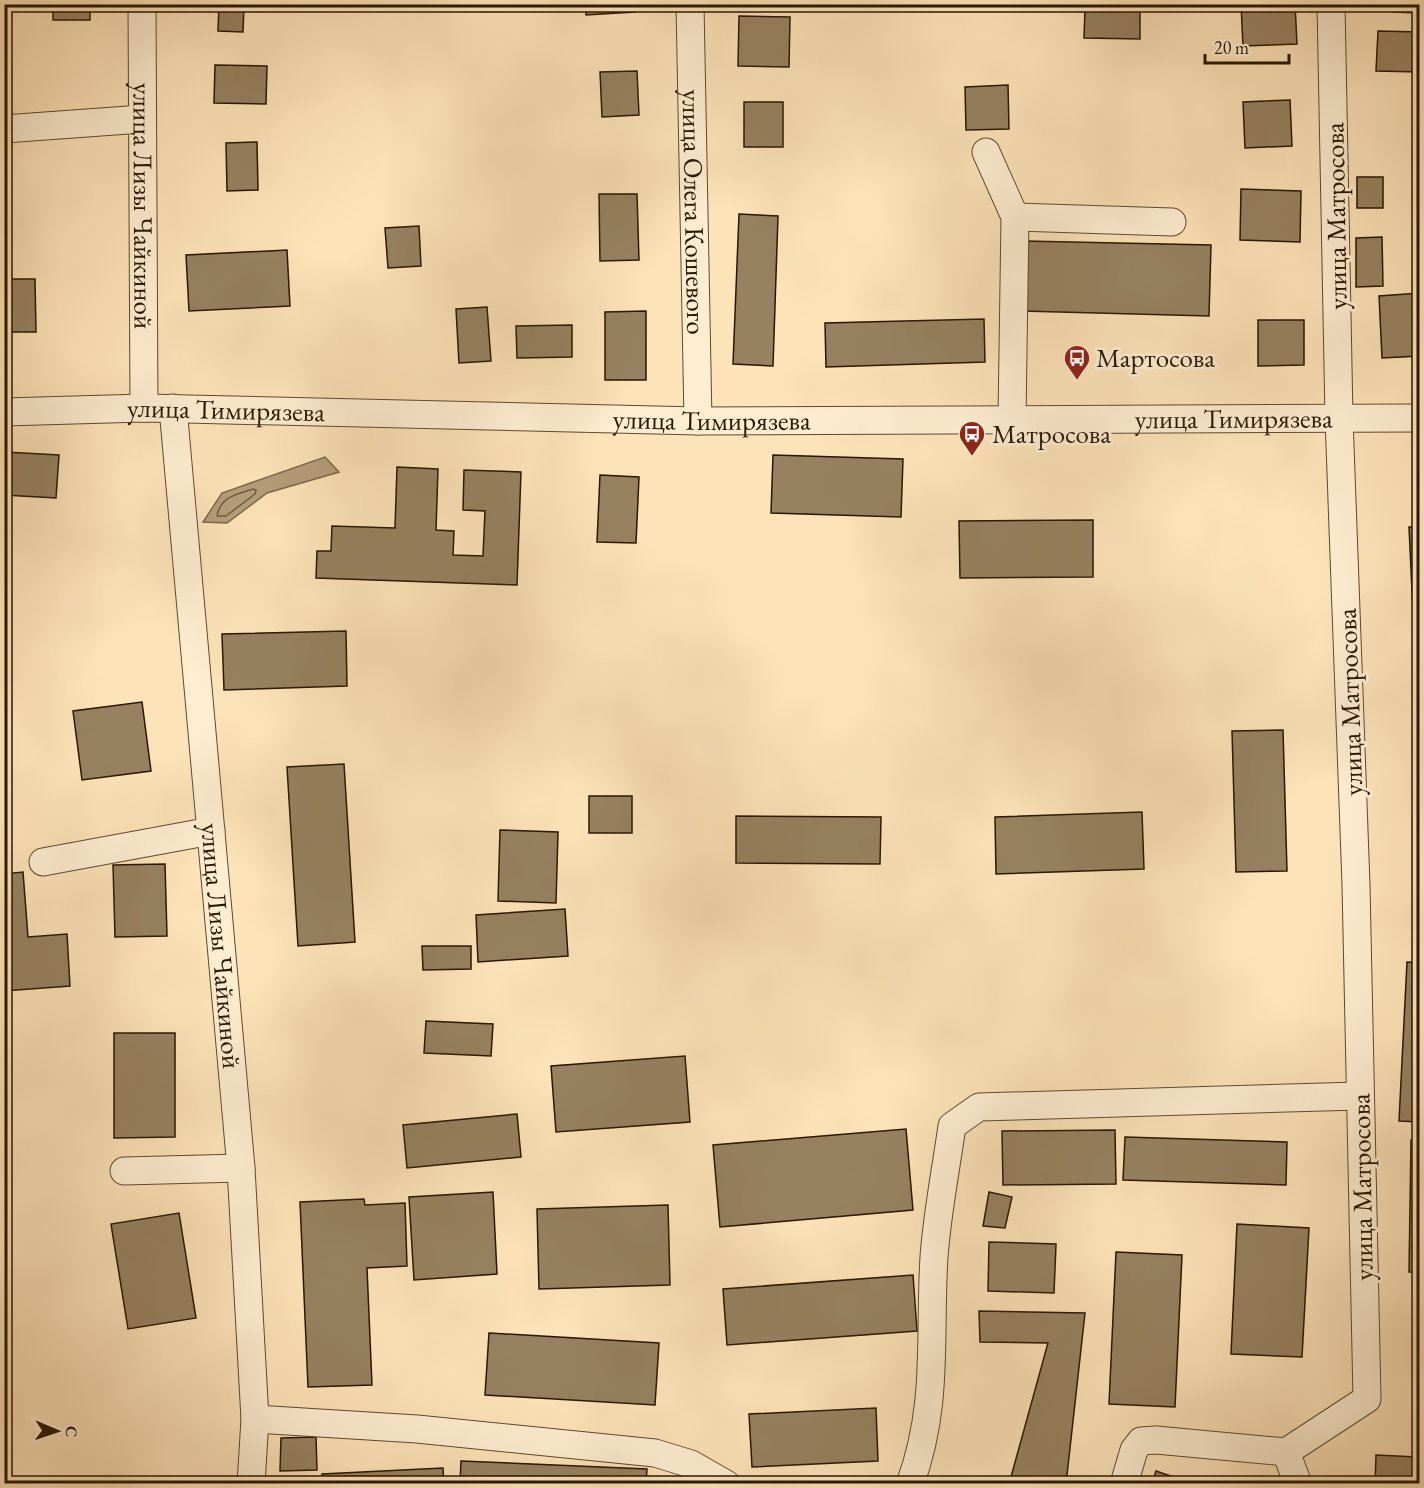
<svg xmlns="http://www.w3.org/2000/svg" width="1424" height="1488" viewBox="0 0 1424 1488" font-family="'EB Garamond',serif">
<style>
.water{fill:#b59d7a;stroke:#7d674a;stroke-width:1.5}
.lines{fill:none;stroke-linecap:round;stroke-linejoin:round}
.shore{stroke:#6f5a3e;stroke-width:1.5}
.building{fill:#978160;stroke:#291601;stroke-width:1.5}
.minor-casing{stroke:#5e492f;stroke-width:29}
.minor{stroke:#feedd1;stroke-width:27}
.labels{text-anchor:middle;stroke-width:6;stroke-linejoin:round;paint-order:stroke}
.street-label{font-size:27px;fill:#291601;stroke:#feedd1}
.poi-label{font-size:27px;fill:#291601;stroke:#feedd1;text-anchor:start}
</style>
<rect width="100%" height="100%" fill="#fde3b8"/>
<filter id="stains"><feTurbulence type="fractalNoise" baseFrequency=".00333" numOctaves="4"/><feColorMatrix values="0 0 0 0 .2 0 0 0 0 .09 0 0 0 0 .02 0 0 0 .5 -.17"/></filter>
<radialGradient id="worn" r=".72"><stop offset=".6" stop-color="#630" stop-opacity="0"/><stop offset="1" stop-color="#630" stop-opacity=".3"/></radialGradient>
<path class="water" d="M325 457 339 472 267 493 227 523 203 522 222 493Z"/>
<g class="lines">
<path class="shore" d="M253 489 256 490 255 494 226 516H217C220 497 237 494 253 489Z"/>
</g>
<g class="building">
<rect x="53" y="4" width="37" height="16"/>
<path d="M219 4 244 5 243 32 218 31Z"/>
<path d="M586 4H634L635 12 586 15Z"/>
<path d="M1241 4H1295L1297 44 1243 46Z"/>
<path d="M1394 4H1420V13L1393 12Z"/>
<path d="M1085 10 1140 11V39L1084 38Z"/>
<path d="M739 16 790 17 789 67 738 66Z"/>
<path d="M1378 31 1420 32V72L1376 71Z"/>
<path d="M215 65 267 66 266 104 214 103Z"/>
<path d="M637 71 639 115 602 117 600 72Z"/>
<path d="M1008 85 1009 129 966 130 965 87Z"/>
<path d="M1290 100 1292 146 1245 148 1243 102Z"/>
<rect x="744" y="102" width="39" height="45"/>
<path d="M257 142 258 190 227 191 226 143Z"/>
<rect x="1357" y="177" width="26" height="31"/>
<path d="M1241 189 1301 191 1300 242 1240 240Z"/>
<path d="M599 194H637L639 260 600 261Z"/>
<path d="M739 214 778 216 773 366 733 364Z"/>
<path d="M419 226 421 266 388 268 385 228Z"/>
<path d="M1382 237 1383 286 1356 287V238Z"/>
<path d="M1024 241 1211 245 1209 316 1022 311Z"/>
<path d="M287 250 290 306 189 311 186 255Z"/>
<path d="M4 279H35L36 332H4Z"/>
<path d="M1420 293V356L1382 358 1379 296Z"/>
<path d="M487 307 491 361 459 363 456 309Z"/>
<path d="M646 311V380H605V312Z"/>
<path d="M984 319 985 362 826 367 825 323Z"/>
<path d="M1258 320H1304V365L1258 366Z"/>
<path d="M572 325V357L517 358 516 326Z"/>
<path d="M4 452 59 455 56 498 4 495Z"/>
<path d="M773 455 903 459 901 517 771 513Z"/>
<path d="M397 467 438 469 436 530 454 531 453 555 483 556 485 511 463 510 464 470 521 472 517 585 316 578 317 551H331L332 526 395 528Z"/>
<path d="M600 475 639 477 636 543 597 542Z"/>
<path d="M1093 520V577L960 578 959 521Z"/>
<path d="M1409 527H1420V761Z"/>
<path d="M346 631 347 686 224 690 222 634Z"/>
<path d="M142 702 151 771 82 780 73 711Z"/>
<path d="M1283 730 1287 871 1236 872 1232 731Z"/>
<path d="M344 764 355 942 298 946 287 767Z"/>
<rect x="589" y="796" width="43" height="37"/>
<path d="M1142 812 1144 869 996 874 995 817Z"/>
<path d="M736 816 881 817 880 864 736 863Z"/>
<path d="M500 830 558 832 556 903 498 901Z"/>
<path d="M165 864 167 936 115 937 113 865Z"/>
<path d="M23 872 28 937 67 934 70 986 4 991V874Z"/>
<path d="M565 909 568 956 478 962 476 915Z"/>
<path d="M422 946H471V969L423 970Z"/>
<path d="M1407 962 1420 963V1122L1399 1121Z"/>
<path d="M426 1021 493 1024 491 1056 424 1053Z"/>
<path d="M114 1033H175V1137L114 1138Z"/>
<path d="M685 1056 690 1122 556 1132 551 1066Z"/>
<path d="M517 1114 521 1157 407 1168 403 1125Z"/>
<path d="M906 1129 913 1210 720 1227 713 1145Z"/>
<path d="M1115 1130 1116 1184 1003 1185 1002 1131Z"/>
<path d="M1125 1137 1287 1142 1286 1185 1123 1180Z"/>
<path d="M1411 1140H1420V1272H1409Z"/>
<path d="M493 1192 497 1274 414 1280 409 1197Z"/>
<path d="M989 1192 1012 1197 1005 1228 983 1226Z"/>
<path d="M364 1199 365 1205 405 1203 407 1266 367 1268 372 1385 308 1387 300 1202Z"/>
<path d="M668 1205 670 1285 539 1289 537 1209Z"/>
<path d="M179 1213 196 1318 128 1329 111 1224Z"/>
<path d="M1237 1224 1309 1228 1302 1357 1231 1354Z"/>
<path d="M989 1242 1056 1244 1054 1293 988 1291Z"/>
<path d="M1116 1252 1182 1255 1175 1407 1109 1404Z"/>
<path d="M913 1275 917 1331 727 1345 723 1289Z"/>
<path d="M979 1311 1085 1313 1066 1484H1009L1048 1343 980 1342Z"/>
<path d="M489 1333 659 1343 655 1405 485 1395Z"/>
<path d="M876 1408 878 1461 752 1467 749 1414Z"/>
<path d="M316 1437 317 1470 280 1471 281 1438Z"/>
<path d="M1376 1455 1417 1457 1416 1484H1375Z"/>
<path d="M461 1461 647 1469 646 1484H460Z"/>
<path d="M443 1468 444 1484H322V1474Z"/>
<path d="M1156 1471 1194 1484H1152Z"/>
</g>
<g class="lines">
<g class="minor-casing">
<g id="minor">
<path id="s1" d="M142 4 144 408"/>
<path id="s2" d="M690 4 698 421"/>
<path d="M4 129 142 119"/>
<path d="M986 152 1015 217 1012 418"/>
<path d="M1015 217 1172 222"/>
<path id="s3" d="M173 408 241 1168 255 1419 251 1484"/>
<path id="s4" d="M4 412 144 408 698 421 1420 418"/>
<path d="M43 862 211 831"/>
<path d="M124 1171 241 1168"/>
<path d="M255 1419 417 1429 655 1453 691 1464 726 1484"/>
<path d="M1286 1452 1298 1484"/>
<path d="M910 1484C939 1406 929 1337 934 1257 937 1214 946 1169 952 1126L979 1107 1359 1096"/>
<path d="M1124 1484 1134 1450 1141 1441 1156 1440 1286 1452 1367 1399 1356 885 1339 418 1331 4"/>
</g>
</g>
<use href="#minor" class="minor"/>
</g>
<defs>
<g id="bus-pin" transform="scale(1.35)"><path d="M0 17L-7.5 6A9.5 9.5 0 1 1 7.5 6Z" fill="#8f2418" stroke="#feedd1"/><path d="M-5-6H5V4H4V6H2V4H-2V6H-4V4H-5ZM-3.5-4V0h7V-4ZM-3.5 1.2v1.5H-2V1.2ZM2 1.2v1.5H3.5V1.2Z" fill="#fff"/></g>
</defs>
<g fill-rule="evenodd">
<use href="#bus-pin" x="1077" y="358"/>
<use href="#bus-pin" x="972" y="434"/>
</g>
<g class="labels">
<g class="street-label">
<text dy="9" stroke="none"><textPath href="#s1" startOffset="202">улица Лизы Чайкиной</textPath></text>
<text dy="9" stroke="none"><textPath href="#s2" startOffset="208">улица Олега Кошевого</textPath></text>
<text transform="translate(1336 216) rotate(-91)" y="9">улица Матросова</text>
<text dy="9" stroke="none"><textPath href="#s4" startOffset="222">улица Тимирязева</textPath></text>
<text dy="9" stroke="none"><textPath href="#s4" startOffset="1230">улица Тимирязева</textPath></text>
<text dy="9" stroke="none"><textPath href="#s4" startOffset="708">улица Тимирязева</textPath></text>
<text transform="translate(1350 702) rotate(-92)" y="9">улица Матросова</text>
<text dy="9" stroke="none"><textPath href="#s3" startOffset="540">улица Лизы Чайкиной</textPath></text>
<text transform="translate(1362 1187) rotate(-91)" y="9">улица Матросова</text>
</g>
<g class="poi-label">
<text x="1096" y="367">Мартосова</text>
<text x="992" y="443">Матросова</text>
</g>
</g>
<rect width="1424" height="1488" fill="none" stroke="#fde3b8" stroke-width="24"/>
<rect x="6" y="6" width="1412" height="1476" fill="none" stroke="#291601" stroke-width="3"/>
<rect x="12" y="12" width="1400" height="1464" fill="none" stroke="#291601" stroke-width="1.5"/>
<g transform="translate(57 1431) rotate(92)" stroke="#feedd1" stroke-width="4.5" paint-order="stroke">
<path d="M0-4.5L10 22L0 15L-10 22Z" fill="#291601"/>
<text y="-9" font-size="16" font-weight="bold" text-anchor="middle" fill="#291601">С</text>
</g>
<path d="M1205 54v9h84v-9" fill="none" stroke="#291601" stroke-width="3"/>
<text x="1214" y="54" font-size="18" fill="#291601" stroke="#feedd1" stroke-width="4.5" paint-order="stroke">20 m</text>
<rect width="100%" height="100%" filter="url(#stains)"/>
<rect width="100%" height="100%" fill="url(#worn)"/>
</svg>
